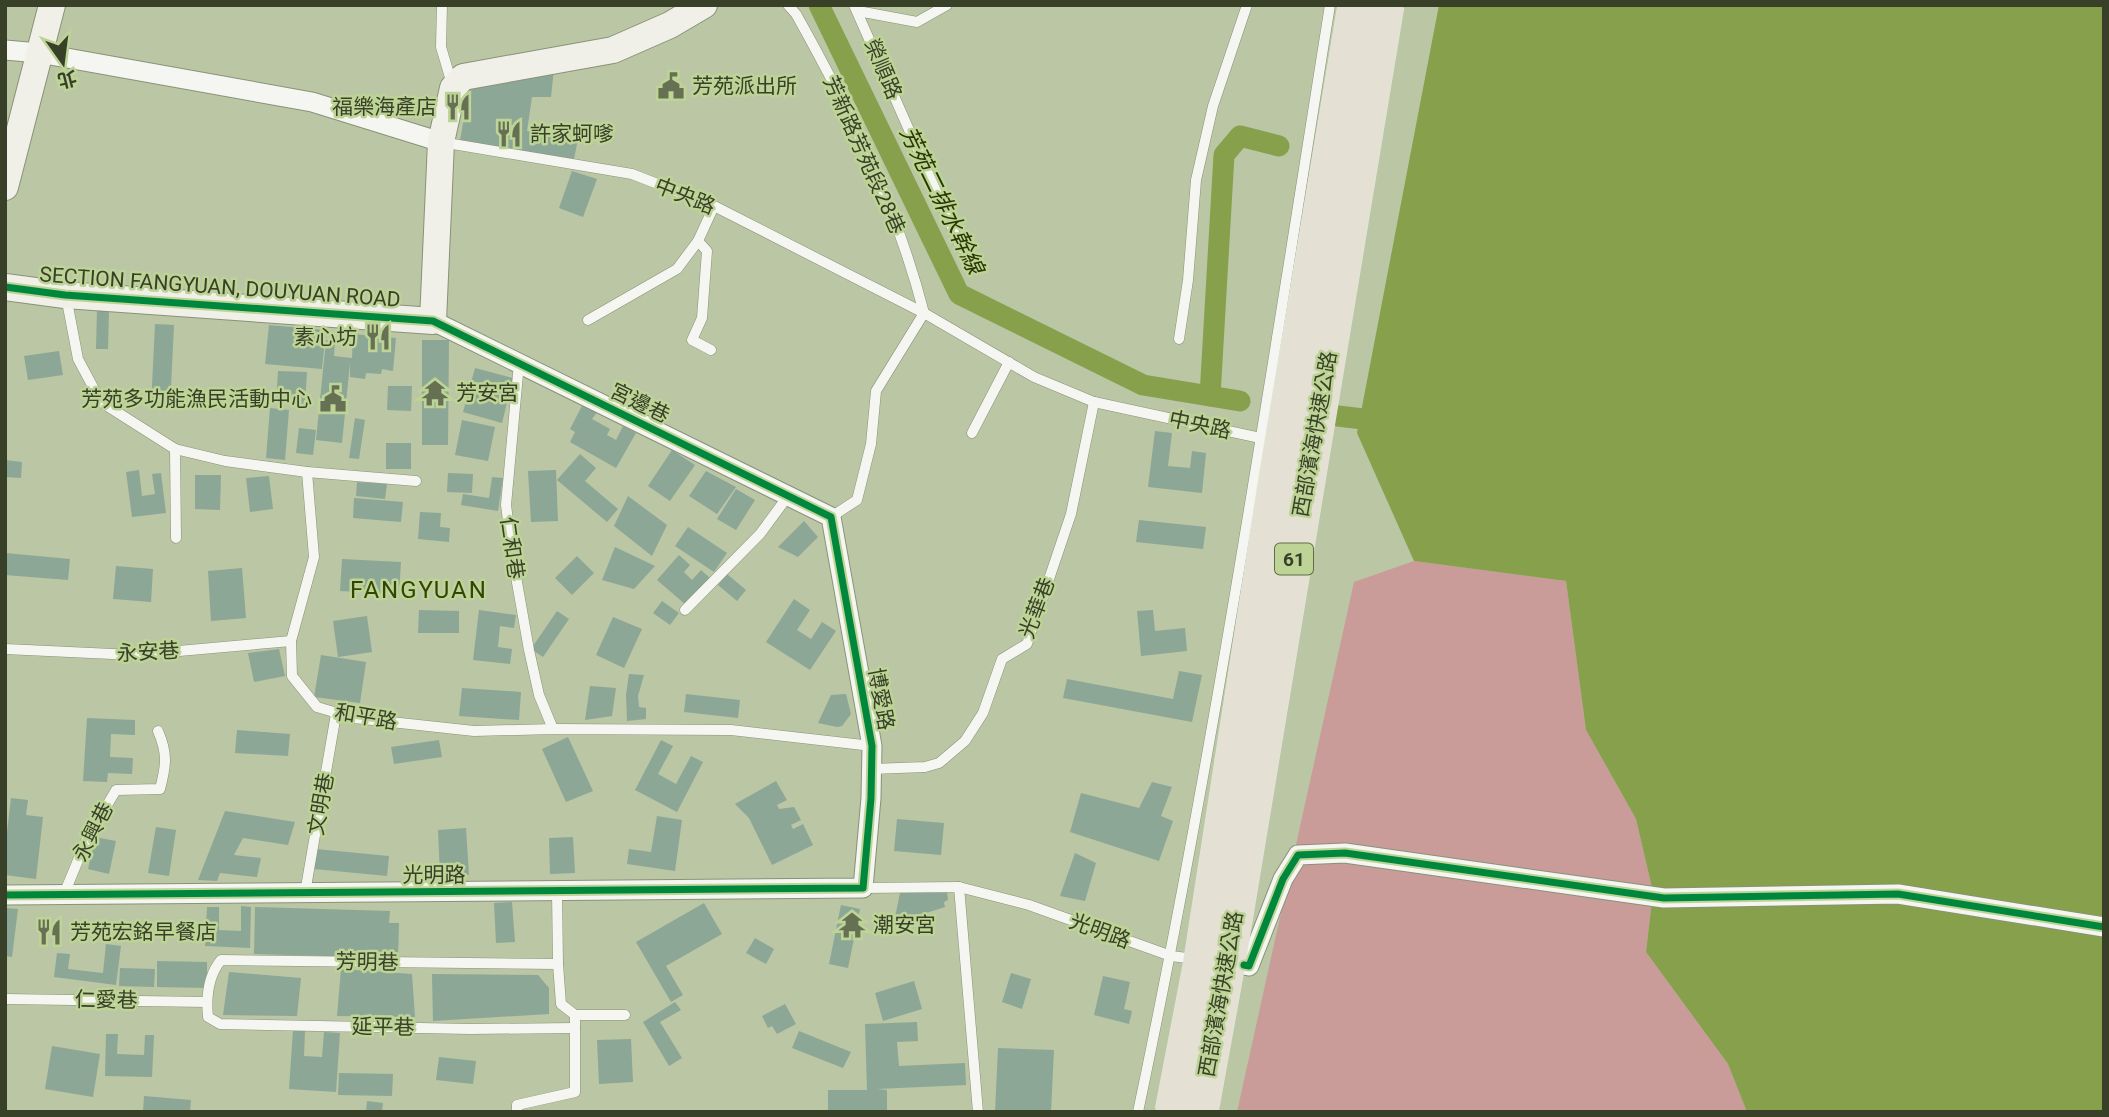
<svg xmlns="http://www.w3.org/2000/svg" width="2109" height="1117" viewBox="0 0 2109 1117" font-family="Roboto,'Noto Sans TC',sans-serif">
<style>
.green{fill:#c99c99}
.water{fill:#86a04c}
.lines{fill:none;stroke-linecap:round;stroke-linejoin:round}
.canal{stroke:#86a04c;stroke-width:21}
.building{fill:#8da796}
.lane-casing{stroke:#899278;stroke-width:11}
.street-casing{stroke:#899278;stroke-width:21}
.secondary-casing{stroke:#899278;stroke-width:28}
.lane{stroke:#f5f6f1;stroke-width:10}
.street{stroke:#f5f6f1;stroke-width:19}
.secondary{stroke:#f0f0e8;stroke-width:26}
.highway-bridge-casing{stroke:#e0e5d6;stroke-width:37;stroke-linecap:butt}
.highway-bridge{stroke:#e5e0d4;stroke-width:35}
.cycleway-casing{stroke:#bdd496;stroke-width:11}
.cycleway{stroke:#00873e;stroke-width:7}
.labels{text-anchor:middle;stroke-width:5;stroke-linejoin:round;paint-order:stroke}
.shield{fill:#bdd496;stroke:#606d49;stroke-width:2}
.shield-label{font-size:19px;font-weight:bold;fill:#384128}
.street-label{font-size:21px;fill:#384128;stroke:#bdd496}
.poi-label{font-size:21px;fill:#384128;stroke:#bdd496;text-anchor:start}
.water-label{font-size:23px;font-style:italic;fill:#283700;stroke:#bdd496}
.quarter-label{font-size:24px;letter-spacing:2px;fill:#334506;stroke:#bdd496}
</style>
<rect width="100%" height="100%" fill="#bac6a4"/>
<path class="green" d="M1414 561 1566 581 1586 730 1636 819 1653 892 1646 952 1728 1064 1747 1112H1237L1354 582Z"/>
<path class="water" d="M1439 5H2104V1112H1747L1728 1064 1646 952 1653 892 1636 819 1586 730 1566 581 1414 561 1357 433Z"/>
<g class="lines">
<g class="canal">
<path d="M819 5 959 294 1143 385 1240 401"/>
<path d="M1210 396 1224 155 1240 136 1279 146"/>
<path d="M1338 416 1388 422"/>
</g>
</g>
<g class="building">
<path d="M554 69 551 97H532L527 131 578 139 574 159 460 141 469 87Z"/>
<path d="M572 171 597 179 583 217 559 208Z"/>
<path d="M97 310H109L108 349H96Z"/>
<path d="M155 324 174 325 170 408 151 407Z"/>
<path d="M269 325 326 330 322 369 265 364Z"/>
<path d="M353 334 396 338 393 371 382 369 381 374 366 373 365 379 350 377V363L342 443 316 440 326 340 335 341 334 356 352 358Z"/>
<path d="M422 340H449L448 445H422Z"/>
<path d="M59 351 63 375 28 380 24 356Z"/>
<path d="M475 368 513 378 502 423 463 412Z"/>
<path d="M278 371 307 372 305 404 276 402Z"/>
<path d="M388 386H412L411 411 387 410Z"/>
<path d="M583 404 597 412 592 419 610 429 607 435 616 440 623 426 636 433 616 468 570 442 575 432 570 429Z"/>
<path d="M270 408 289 410 285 460 266 458Z"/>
<path d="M355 418 365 420 359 459 349 458Z"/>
<path d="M462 420 495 427 488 461 455 455Z"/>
<path d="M299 428 316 430 313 455 296 453Z"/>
<path d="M1155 431 1172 433 1168 466 1190 468 1192 451 1206 453 1202 493 1148 487Z"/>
<rect x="386" y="443" width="25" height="26"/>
<path d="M672 450 695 465 670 501 648 486Z"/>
<path d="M580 454 596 468 585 481 618 509 607 522 557 480Z"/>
<path d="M5 460 22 462 21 478 5 477Z"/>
<path d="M139 470 142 496 155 494 152 474 161 473 166 513 132 517 126 472Z"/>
<path d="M556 470 558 521 531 522 528 471Z"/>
<path d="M706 471 736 487 717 514 689 496Z"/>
<path d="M448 473 473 474 472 493 447 492Z"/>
<path d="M195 475H221L220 510 195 509Z"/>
<path d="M269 476 273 509 250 512 246 478Z"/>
<path d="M492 477 503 478 498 511 461 505 463 494 489 498Z"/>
<path d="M357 482 387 484 385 499 356 496Z"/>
<path d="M736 489 755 500 736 530 717 519Z"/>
<path d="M628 496 667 525 652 556 614 526Z"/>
<path d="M354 498 403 502 401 522 353 518Z"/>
<path d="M420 512 441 513 440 527 450 528 449 542 418 539Z"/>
<path d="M1139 520 1206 527 1203 549 1136 542Z"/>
<path d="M804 521 818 537 798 557 778 547Z"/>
<path d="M688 527 727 553 714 572 675 546Z"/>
<path d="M615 547 655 566 634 589 602 580Z"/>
<path d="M5 553 70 559 68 580 5 575Z"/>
<path d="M679 555 690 565 684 572 692 580 701 570 710 578 686 605 657 580Z"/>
<path d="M577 556 594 573 572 595 555 578Z"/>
<path d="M342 559 401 562 399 594 340 591Z"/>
<path d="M116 566 153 569 151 602 113 599Z"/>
<path d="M242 568 246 618 211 621 208 571Z"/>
<path d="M727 574 746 590 737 601 718 585Z"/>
<path d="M794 599 810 610 797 630 811 639 822 622 836 631 810 670 766 642Z"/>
<path d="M662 601 679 613 670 625 653 613Z"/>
<path d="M419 610 459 611V633H418Z"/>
<path d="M479 610 516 615 514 628 500 626 498 647 512 649 510 664 473 660Z"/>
<path d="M1153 610 1155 631 1185 628 1187 651 1141 656 1137 611Z"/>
<path d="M557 611 569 619 543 657 531 649Z"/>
<path d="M367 616 372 652 338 657 333 621Z"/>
<path d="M613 617 642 629 624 668 596 655Z"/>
<path d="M279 649 285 676 254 682 248 653Z"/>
<path d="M321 655 366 662 360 703 314 697Z"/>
<path d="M1179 671 1202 675 1192 722 1063 698 1067 679 1173 699Z"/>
<path d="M629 674 644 675 638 696 639 707 646 708V719L627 721 626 695Z"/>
<path d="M590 686 616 688 612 716 585 720Z"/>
<path d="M462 688 521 692 519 720 459 716Z"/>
<path d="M686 694 740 700 738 718 684 712Z"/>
<path d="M846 694 851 714 842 726 837 727 818 723 831 695Z"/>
<path d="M87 718 135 720V735L111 734 110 757 133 758 132 774 108 773 107 782 83 781Z"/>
<path d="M237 730 290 734 288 756 235 753Z"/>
<path d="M568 737 593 791 566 802 542 749Z"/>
<path d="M439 740 442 757 394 764 391 747Z"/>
<path d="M661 740 673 746 658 774 676 784 691 756 703 762 677 812 635 790Z"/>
<path d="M776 781 787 800 777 805 779 809 794 807 801 820 791 825 793 829 803 824 813 845 772 865 749 818 735 804Z"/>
<path d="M1152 782 1172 787 1161 816 1173 821 1159 861 1070 832 1081 793 1139 808Z"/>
<path d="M11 798 28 800 26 815 43 817 36 879 5 875V849Z"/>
<path d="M225 811 295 822 288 845 243 838 234 855 261 858 257 877 220 873 217 881 198 880Z"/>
<path d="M657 816 682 820 675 871 627 864 629 849 651 852Z"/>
<path d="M897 819 944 823 941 855 894 851Z"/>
<path d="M156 827 176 830 169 876 148 873Z"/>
<path d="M466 828 469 875 440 876 438 830Z"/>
<path d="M95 837 116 841 109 874 88 869Z"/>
<path d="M573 837 575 873 550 874 549 838Z"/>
<path d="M316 849 389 856 387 876 314 869Z"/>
<path d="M1075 853 1096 863 1085 901 1060 896Z"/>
<path d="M947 892 948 900 944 902 945 907 923 914 906 924 894 922 900 893Z"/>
<path d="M512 902 515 942 496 943 494 903Z"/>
<path d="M704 903 722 934 666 966 683 995 671 1002 636 942Z"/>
<path d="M841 905 860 909 848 968 829 964Z"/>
<path d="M241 906 251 907 250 948 205 946 207 907H219V930L241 931Z"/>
<path d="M255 907 390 911 389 923H399L398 958 254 954Z"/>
<path d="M5 908 18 909 12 957 5 956Z"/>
<path d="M755 938 774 949 766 964 746 953Z"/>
<path d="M106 944 121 946 116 985 54 977 57 953 70 954 68 969 103 973Z"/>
<path d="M157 961 207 962V988L157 987Z"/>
<path d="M120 968 155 969 154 987 119 986Z"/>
<path d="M341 969 412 974 415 1017 337 1016Z"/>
<path d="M229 972 301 978 297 1016 223 1015Z"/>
<path d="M1011 973 1031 979 1022 1009 1002 1002Z"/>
<path d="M432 974 538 975 549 988V1014L433 1021Z"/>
<path d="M1103 976 1130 982 1124 1009 1132 1011 1129 1024 1094 1015Z"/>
<path d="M914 981 922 1009 883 1021 875 993Z"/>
<path d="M675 1002 681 1010 660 1022 682 1058 669 1066 643 1022Z"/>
<path d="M785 1004 796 1024 777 1034 772 1026 768 1028 762 1016Z"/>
<path d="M917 1022 918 1041 897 1042 899 1066 965 1063 966 1085 877 1089 887 1090V1112H828V1090H867L865 1024Z"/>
<path d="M293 1030 305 1031 304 1056 322 1057 324 1032 340 1033 336 1092 289 1089Z"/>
<path d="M799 1031 851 1052 843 1068 792 1048Z"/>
<path d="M106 1034H118L117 1054 144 1055 145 1035H154L152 1077 105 1076Z"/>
<path d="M631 1039 633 1082 599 1084 597 1040Z"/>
<path d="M52 1046 100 1054 93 1097 45 1089Z"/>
<path d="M998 1048 1054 1050 1051 1112H995Z"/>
<path d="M439 1057 476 1061 473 1084 436 1080Z"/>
<path d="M339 1073 393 1074 392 1096 338 1095Z"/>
<path d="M144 1096 191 1100 190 1112H143Z"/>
<path d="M367 1101 383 1103 382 1112H366Z"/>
</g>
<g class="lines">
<g class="lane-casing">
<g id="lane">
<path d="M442 5 441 47 452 84"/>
<path d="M788 5 796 14C849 108 897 208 924 313L876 391 871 444 857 500 831 517"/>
<path d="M854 5 961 248"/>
<path d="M858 11 917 22 947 5"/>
<path d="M441 142 632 174 714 206 924 313 1034 377 1094 402 1265 439"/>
<path d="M66 296 78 359 101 402 175 449 225 461 307 472 314 557 291 641 292 676 317 707 354 718 474 731 553 729 731 730 872 746"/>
<path d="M588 320 677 269 698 241"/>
<path d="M1179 339 1188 280 1196 180 1213 106 1247 5"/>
<path d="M711 350 692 340 702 318 707 251 698 241 714 206"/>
<path d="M519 363 506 505 513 560 529 650 539 695 553 729"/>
<path d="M972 433 1009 362"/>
<path d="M175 449 176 538"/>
<path d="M307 472 416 481"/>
<path d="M685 610 760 534 788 496"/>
<path d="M5 649 134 655 291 641"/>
<path d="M872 769 925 767 939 763 965 741 983 713 1002 659 1027 644 1071 514 1094 402"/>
<path d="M959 887 978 1112"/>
<path d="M863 888 959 887 1029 905 1171 956 1195 959"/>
<path d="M557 892 558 964 561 1004 575 1015"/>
<path d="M305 893 336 714"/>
<path d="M64 894 86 841 116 790 160 789C166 766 168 754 158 731"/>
<path d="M558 964 221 960C208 976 206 997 208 1017L220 1024 470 1029 575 1028"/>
<path d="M5 999 207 1002"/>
<path d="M517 1112V1105L575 1092V1015H625"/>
<path d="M1138 1112C1215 746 1271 374 1330 5"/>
</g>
</g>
<g class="street-casing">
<g id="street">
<path d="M5 50 39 53 312 102 441 142"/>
<path d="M5 895 863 888 871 798 872 746 831 517 433 321"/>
<path d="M1244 965 1249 966 1283 879 1298 855 1345 853 1664 898 1898 894 2104 927"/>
</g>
</g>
<g class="secondary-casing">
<g id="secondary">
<path d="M5 187 52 5"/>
<path d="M5 287 65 295 433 321 441 142 453 88 463 77 613 50 670 25 704 5"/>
</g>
</g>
<use href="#lane" class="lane"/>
<use href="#street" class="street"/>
<use href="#secondary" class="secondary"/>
<g class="highway-bridge-casing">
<g id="highway-bridge">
<path d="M1173 1112 1201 966 1278 472 1356 5"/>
<path d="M1200 1112 1226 969 1386 5"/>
</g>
</g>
<use href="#highway-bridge" class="highway-bridge"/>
<g class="cycleway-casing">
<g id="cycleway">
<path d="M5 287 65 295 433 321 831 517 872 746 871 798 863 888 5 895"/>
<path d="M1244 965 1249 966 1283 879 1298 855 1345 853 1664 898 1898 894 2104 927"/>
</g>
</g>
<use href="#cycleway" class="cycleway"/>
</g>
<defs>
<g id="civic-bare" transform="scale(2.1)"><path d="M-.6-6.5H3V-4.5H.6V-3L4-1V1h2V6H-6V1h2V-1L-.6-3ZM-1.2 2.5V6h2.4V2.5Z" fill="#667053" stroke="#bdd496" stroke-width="2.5" paint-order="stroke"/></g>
<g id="restaurant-bare" transform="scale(2.1)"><path d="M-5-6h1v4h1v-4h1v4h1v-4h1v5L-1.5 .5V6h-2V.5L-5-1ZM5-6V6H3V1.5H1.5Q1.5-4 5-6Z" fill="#667053" stroke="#bdd496" stroke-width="2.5" paint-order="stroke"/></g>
<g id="temple-bare" transform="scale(2.1)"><path d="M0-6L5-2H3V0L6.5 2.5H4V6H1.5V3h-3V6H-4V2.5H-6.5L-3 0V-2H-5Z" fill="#667053" stroke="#bdd496" stroke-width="2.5" paint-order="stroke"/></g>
</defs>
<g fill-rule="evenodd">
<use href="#civic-bare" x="671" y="86"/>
<use href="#restaurant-bare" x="458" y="107"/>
<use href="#restaurant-bare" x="509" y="134"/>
<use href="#restaurant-bare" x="378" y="337"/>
<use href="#temple-bare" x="435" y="393"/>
<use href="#civic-bare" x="333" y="399"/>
<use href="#temple-bare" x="852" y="925"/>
<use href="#restaurant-bare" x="49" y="932"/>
</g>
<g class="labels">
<rect class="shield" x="1275" y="543.5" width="38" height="31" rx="5"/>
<g class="shield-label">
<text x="1294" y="566">61</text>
</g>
<g class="street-label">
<text transform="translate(883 69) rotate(67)" y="7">榮順路</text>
<text transform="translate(864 155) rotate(66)" y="7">芳新路芳苑段28巷</text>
<text transform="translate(685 196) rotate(22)" y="7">中央路</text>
<text transform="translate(220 287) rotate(4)" y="7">SECTION FANGYUAN, DOUYUAN ROAD</text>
<text transform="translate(640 403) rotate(26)" y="7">宮邊巷</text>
<text transform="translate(1200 425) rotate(12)" y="7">中央路</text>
<text transform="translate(1315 434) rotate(-80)" y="7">西部濱海快速公路</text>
<text transform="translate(512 548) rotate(82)" y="7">仁和巷</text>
<text transform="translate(1037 608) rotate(-69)" y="7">光華巷</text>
<text transform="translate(148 652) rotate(-3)" y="7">永安巷</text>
<text transform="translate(881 699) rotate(80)" y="7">博愛路</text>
<text transform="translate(366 717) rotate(10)" y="7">和平路</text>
<text transform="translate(321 804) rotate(-80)" y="7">文明巷</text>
<text transform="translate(93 832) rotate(-63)" y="7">永興巷</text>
<text x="434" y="882">光明路</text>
<text transform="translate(1100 931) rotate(20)" y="7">光明路</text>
<text transform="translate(367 962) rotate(1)" y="7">芳明巷</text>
<text transform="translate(1221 994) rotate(-80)" y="7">西部濱海快速公路</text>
<text transform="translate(106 1000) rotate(1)" y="7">仁愛巷</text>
<text transform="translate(383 1027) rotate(1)" y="7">延平巷</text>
</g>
<g class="poi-label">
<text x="692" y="93">芳苑派出所</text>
<text x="437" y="114" text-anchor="end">福樂海產店</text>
<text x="530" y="141">許家蚵嗲</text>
<text x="357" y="344" text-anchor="end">素心坊</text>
<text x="456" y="400">芳安宮</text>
<text x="312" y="406" text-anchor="end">芳苑多功能漁民活動中心</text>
<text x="873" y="932">潮安宮</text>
<text x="70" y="939">芳苑宏銘早餐店</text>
</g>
<g class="water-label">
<text transform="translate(942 200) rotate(64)" y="8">芳苑二排水幹線</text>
</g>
<g class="quarter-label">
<text x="419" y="598">FANGYUAN</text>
</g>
</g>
<rect width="2109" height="1117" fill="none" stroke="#384128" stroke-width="14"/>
<g transform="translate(63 63) rotate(166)" stroke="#bdd496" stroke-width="5" paint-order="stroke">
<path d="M0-5L12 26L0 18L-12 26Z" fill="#384128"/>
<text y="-10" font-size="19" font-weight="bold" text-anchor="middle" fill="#384128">北</text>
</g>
</svg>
